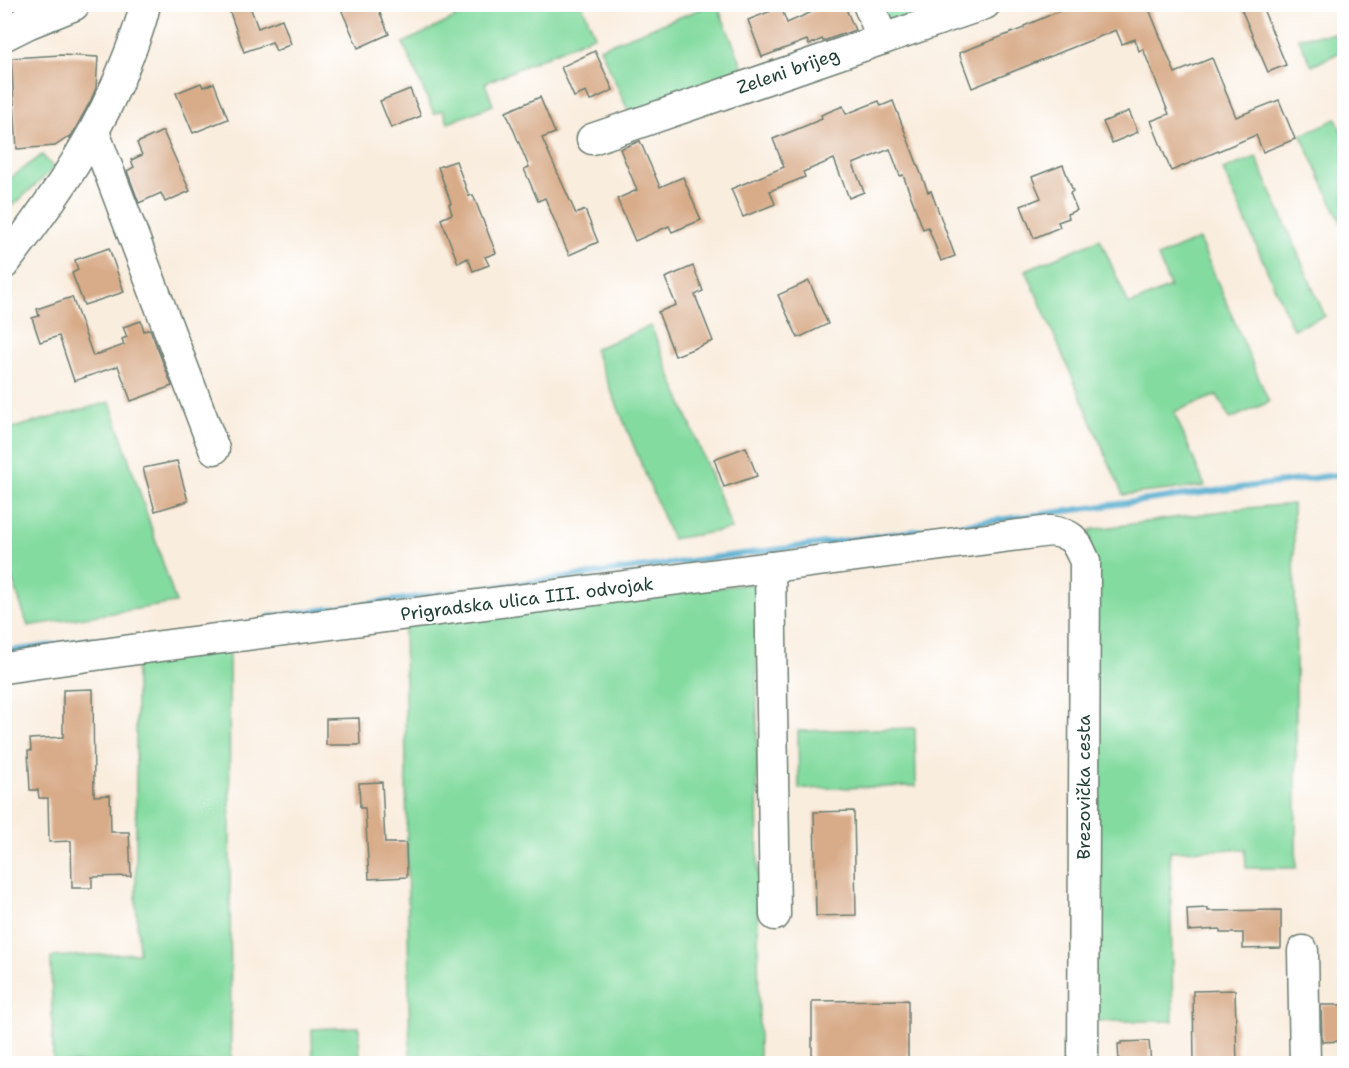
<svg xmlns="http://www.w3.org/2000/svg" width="1349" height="1068" viewBox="0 0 1349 1068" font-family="'Shantell Sans',sans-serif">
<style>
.green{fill:#84dba0;stroke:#528c6a;stroke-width:1.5}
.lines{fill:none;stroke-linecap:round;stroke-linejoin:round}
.stream{stroke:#51abce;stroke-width:6}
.building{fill:#d8ac89}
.minor-casing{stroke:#6b7b70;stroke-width:33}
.major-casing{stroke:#6b7b70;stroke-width:36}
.minor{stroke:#fff;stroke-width:30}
.major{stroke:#fff;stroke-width:33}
.labels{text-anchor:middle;stroke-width:4.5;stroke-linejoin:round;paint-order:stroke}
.street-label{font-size:18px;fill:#1f3d34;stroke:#fff}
</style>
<rect width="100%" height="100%" fill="#fff"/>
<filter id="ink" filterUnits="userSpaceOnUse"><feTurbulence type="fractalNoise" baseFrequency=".0167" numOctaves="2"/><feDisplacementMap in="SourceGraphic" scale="12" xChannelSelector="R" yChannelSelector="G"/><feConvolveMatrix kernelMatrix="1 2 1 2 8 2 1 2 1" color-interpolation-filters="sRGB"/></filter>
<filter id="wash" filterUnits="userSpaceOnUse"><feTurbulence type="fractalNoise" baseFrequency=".008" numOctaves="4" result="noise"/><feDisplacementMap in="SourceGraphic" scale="24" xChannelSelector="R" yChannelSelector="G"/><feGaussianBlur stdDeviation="1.35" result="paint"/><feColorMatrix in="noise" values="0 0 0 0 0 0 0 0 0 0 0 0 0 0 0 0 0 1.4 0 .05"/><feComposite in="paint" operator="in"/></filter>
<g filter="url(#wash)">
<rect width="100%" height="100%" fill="#f9edde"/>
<g class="green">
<path d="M449 5H582L595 35 485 83 493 105 448 123 443 110 434 114 403 43 455 18Z"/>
<path d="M711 5H717L747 77 631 117 600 48Z"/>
<path d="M877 5H947L891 28Z"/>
<path d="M1344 33V50L1312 66 1298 37Z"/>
<path d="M1336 119 1344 137V229L1301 135Z"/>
<path d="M42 155 54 168 5 213 4 183Z"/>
<path d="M1256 157 1325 316 1293 329 1223 170Z"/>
<path d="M1100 239 1129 305 1170 287 1158 257 1199 239 1269 402 1230 419 1217 395 1174 412 1205 486 1123 495 1026 270Z"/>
<path d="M651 326 732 529 672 539 594 349Z"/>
<path d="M110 402 176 603 28 626 5 558V430Z"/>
<path d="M1293 504 1296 645V868H1246L1245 849 1170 851 1173 1021H1091L1090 530 1237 509Z"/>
<path d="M756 583 759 1063H410L404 624Z"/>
<path d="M229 648 231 1063H53L51 957 139 953 136 901V661Z"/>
<path d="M915 728 916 786 799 789 798 731Z"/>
<path d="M359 1027 360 1063H313L312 1029Z"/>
</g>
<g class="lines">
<g class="stream">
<path d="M269 617 1344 474"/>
<path d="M4 652 92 640"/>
</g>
</g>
<g id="blocks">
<g class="building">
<path d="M227 4H249L258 28 282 19 291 44 276 51 272 42 244 52Z"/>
<path d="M352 4H376L389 34 358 48 341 9Z"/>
<path d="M830 4H844L855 30 823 41 822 39 809 45 807 40 762 57 748 20 781 7 787 23Z"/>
<path d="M1076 4H1147L1175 73 1212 58 1236 117 1279 100 1295 139 1263 152 1256 135 1171 171 1151 121 1169 114 1143 49 1139 51 1135 39 1122 44 1116 30 972 88 959 53 1024 28V26Z"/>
<path d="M1239 4H1261L1286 65 1268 72Z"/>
<path d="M595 51 613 90 590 101 586 92 574 97 561 67Z"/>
<path d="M61 55 98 57 96 88 90 102 70 138H67L55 146 17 149 11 58Z"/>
<path d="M201 83 203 87 214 83 228 119 193 133 176 93Z"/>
<path d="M410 89 421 116 391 128 380 101Z"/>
<path d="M540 97 555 133 542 138 576 214 585 210 598 242 569 255 545 198 538 201 524 169 529 167 506 112Z"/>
<path d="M879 101 881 106 893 101 928 192 931 191 955 256 941 261 928 227 923 229 903 175 900 176 890 149 853 164 864 192 849 198 834 159 803 172 805 177 770 191 775 204 743 217 731 189 784 167 773 139 822 119 821 115 843 106 846 114Z"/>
<path d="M1129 111 1138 132 1112 143 1103 122Z"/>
<path d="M163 131 190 191 165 202 161 193 139 203 127 171 134 167 131 160 142 155 137 143Z"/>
<path d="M640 141 660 187 683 177 701 220 672 232 669 226 635 241 617 199 637 190 620 149Z"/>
<path d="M456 161 469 196 473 195 496 253 485 257 489 265 473 271 468 258 458 263 441 219 452 214 449 204 451 203 438 167Z"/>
<path d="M1063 165 1073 191 1070 193 1077 210 1067 214 1069 218 1058 222 1060 227 1034 238 1021 206 1041 198 1032 177Z"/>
<path d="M109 248 124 292 84 305 72 273 78 270 75 260Z"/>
<path d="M693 266 703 291 695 295 713 341 675 356 658 312 676 305 665 278Z"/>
<path d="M809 281 828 324 798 338 778 295Z"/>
<path d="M72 297 93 356 124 345 122 339 127 337 123 327 141 321 144 331 150 329 172 386 131 401 118 366 74 381 59 336 40 342 32 318 39 316 37 309Z"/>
<path d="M746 447 757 476 724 487 714 459Z"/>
<path d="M177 461 188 501 155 511 143 468Z"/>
<path d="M93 689 94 796 110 795 111 832H129L131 876 92 877V888H72L71 841 49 842 48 798H39L38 790H30L28 751H31L30 739 63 737V690Z"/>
<path d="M359 718 360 745H326V719Z"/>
<path d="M382 782 385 843H406L407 877 369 879 365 808H360L359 783Z"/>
<path d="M854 811 856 915 816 916 814 812Z"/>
<path d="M1208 908V911L1281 910V948L1243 949V933H1220V929L1188 931 1187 909Z"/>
<path d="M1235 990 1237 1064H1194L1193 991Z"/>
<path d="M908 1000V1064H812V1001Z"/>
<path d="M1321 1005H1344V1041L1322 1042Z"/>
<path d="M1149 1041 1151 1064H1119L1118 1044H1121V1042Z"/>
</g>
</g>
</g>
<g filter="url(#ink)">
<use href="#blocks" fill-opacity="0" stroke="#6b7b70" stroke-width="1.5"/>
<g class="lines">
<g class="minor-casing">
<g id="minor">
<path d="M868 4 883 39"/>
<path d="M94 132 214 449"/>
<path d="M592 139 985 4"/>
<path d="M4 264C56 196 100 133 130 52 136 36 142 21 145 4"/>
<path d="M770 567 775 915"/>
<path d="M4 668 138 649 1050 531C1074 534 1075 540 1085 561L1083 1064"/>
<path d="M1303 951 1305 1064"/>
</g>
</g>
<g class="major-casing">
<path id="major" d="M4 34 28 22 73 4"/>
</g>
<use href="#minor" class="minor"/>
<use href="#major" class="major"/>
</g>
</g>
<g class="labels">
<g class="street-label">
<text transform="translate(788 71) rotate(-19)" y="6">Zeleni brijeg</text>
<text transform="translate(527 599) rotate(-7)" y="6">Prigradska ulica III. odvojak</text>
<text transform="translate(1084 787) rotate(-90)" y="6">Brezovička cesta</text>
</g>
</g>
<rect width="1349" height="1068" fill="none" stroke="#fff" stroke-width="24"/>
</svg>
